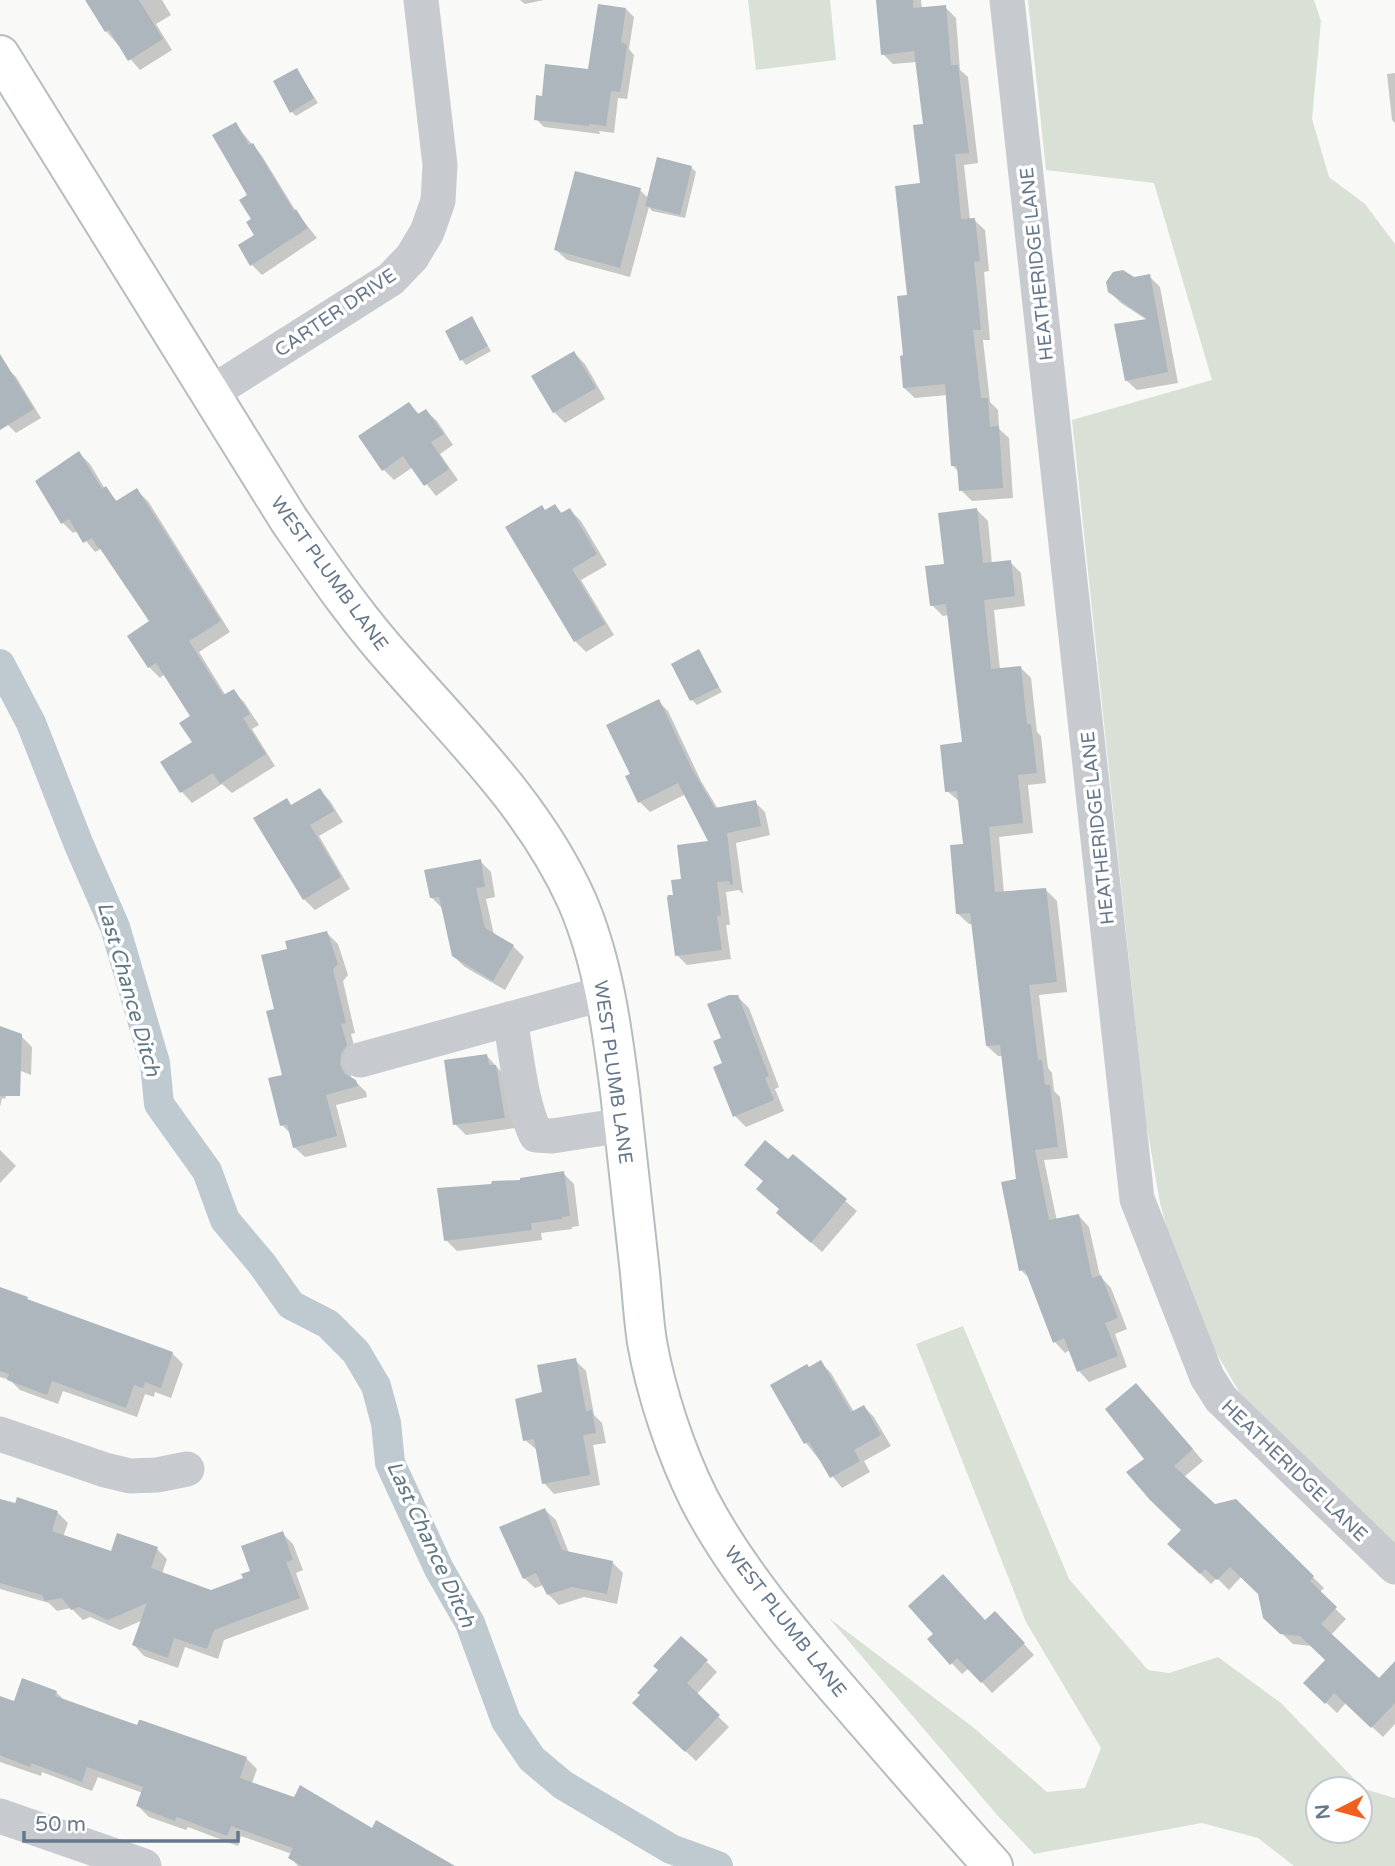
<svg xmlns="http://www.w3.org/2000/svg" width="1395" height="1866" viewBox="0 0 1395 1866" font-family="'Varela Round',sans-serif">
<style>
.green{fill:#d9e0d6;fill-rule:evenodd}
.shadow{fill:#0003}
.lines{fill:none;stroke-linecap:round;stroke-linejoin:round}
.canal{stroke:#bfcad0;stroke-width:30}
.building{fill:#adb6bd}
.major-casing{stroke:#b7bcc1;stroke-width:42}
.minor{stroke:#c7cbcf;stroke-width:35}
.major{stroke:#fff;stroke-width:38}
.labels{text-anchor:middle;stroke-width:7;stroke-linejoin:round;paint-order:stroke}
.street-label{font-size:19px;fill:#66788b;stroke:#fff}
.water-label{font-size:21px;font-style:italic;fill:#627985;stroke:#fff}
</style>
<rect width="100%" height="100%" fill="#f9faf7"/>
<g class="green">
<path d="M748 0H830L836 60 756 70Z"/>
<path d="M1028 0H1314L1321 21 1312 119 1329 177 1365 204 1395 244V1549L1246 1404 1213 1347 1173 1251 1160 1203 1146 1122 1072 420 1212 380 1154 183 1046 170Z"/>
<path d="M963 1326 1069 1579 1148 1670 1169 1673 1218 1657 1281 1703 1364 1789 1395 1798V1866H1294L1258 1838 1202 1823 1034 1854 998 1816 829 1618 974 1728 1047 1792 1085 1788 1101 1748 1026 1622 916 1344ZM1318 1789H1360V1831H1318Z"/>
</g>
<g class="shadow">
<path d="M91 0H162L171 15 156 24 172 50 140 70 106 31Z"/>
<path d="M520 0H544L525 4Z"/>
<path d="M877 0H921L922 9 945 7 956 18 960 70 968 77 978 163 964 165 970 220H974L985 230 989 271 984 272 990 340H983L990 402 998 410 999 429 1009 438 1013 498 972 501 961 490 960 473 952 465 947 395 915 398 904 388 909 296 922 185 925 125 917 62 893 64 883 54Z"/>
<path d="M626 9 634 17 629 49 634 55 627 99 618 98 614 133 599 131 600 134 544 127 536 119 543 98 589 80Z"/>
<path d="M297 70 318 103 296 116 291 111Z"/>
<path d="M1395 73V123L1392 120 1387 74Z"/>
<path d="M235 124 262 156 297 213 317 238 262 275 252 265 257 236Z"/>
<path d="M691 167 696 172 685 218 652 211 649 207 630 277 567 260 556 250 640 190 649 199Z"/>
<path d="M1149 276 1160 287 1178 383 1137 390 1126 380 1147 320 1121 303 1110 292 1133 279Z"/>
<path d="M472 319 491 351 466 365 462 360Z"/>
<path d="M574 353 585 364 605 399 565 423 554 412Z"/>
<path d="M8 369 16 377 41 418 16 433 8 425 0 422V373Z"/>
<path d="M409 404 420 415 426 411 437 421 453 445 440 454 458 480 436 496 413 467 394 480 383 469Z"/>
<path d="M79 453 90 464 105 489 118 502 137 491 148 501 230 632 199 652 226 696 233 691 244 702 259 725 252 729 275 766 232 793 222 784 192 803 182 792 163 762 194 743 192 716 165 674 160 678 149 667 151 622 101 549 95 552 78 531 73 533 63 523Z"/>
<path d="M555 506 563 514 570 510 581 521 607 565 581 580 614 635 586 652 575 641 546 511Z"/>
<path d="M977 510 988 521 992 564 1010 562 1021 573 1025 606 994 610 1000 670 1021 668 1031 678 1037 732 1041 736 1046 783 1028 785 1033 833 999 837 1004 893 1046 890 1057 901 1067 992 1039 995 1048 1068 1052 1073 1054 1091 1060 1097 1068 1158 1044 1160 1057 1221 1079 1216 1089 1227 1100 1276 1111 1288 1127 1329 1115 1334 1127 1367 1089 1382 1079 1371 1070 1350 1065 1353 1055 1342 1031 1280 1021 1270 1018 1180 1003 1056H998L987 1046 973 924H969L958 914 965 845 960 802 947 791 963 744 949 615 943 616 932 605 946 566Z"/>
<path d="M698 651 722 692 697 705 692 700 673 665Z"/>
<path d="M658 701 668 711 701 781 718 809 755 802 765 812 770 835 736 843 743 894 739 890 726 892 730 925H726L731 959 687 965 677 955 675 896 683 880 711 843 686 794 650 812 640 802 632 774Z"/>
<path d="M320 790 330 801 343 822 319 836 350 889 315 910 304 899 292 806Z"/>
<path d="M480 861 491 872 495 897 486 899 494 935 513 946 524 957 505 990 465 967 453 956 442 908 431 897Z"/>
<path d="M327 933 338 944 348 975 343 981 355 1033 351 1034 357 1057 351 1065V1077L366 1092 367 1097 336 1105 347 1147 305 1157 294 1147 291 1134 282 1125 284 1076 276 1010 289 950Z"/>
<path d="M738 997 749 1008 779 1087 775 1089 784 1111 746 1127 735 1116 724 1064 723 1039Z"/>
<path d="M0 1028 21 1036 32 1047 31 1075 16 1069 5 1099 2 1098 0 1107Z"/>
<path d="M487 1056 506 1077 515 1128 466 1135 455 1124Z"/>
<path d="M0 1150 16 1166 0 1183Z"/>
<path d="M793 1156 857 1211 822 1252 778 1213 781 1210 788 1162Z"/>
<path d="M563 1173 574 1184 579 1226 572 1227V1229L541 1233 542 1240 457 1251 446 1240 493 1186Z"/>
<path d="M0 1289 27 1298 31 1303 172 1353 183 1364 171 1398 155 1392 154 1397 145 1394 137 1417 63 1391 58 1404 20 1390 10 1380 0 1377Z"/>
<path d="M575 1360 586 1371 594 1415 602 1423 606 1443 593 1445 600 1485 554 1494 544 1483 538 1451 525 1440 544 1393Z"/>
<path d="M820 1362 831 1373 854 1412 864 1407 874 1417 891 1446 864 1461 870 1472 842 1488 806 1443 773 1386Z"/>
<path d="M1147 1396 1203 1461 1184 1477 1215 1506 1235 1501 1324 1588 1319 1593 1346 1619 1331 1635 1379 1680 1395 1664V1724L1383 1737 1346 1703 1337 1713 1306 1683 1328 1660 1312 1646 1293 1644 1276 1628 1260 1593 1242 1576 1229 1590 1217 1578 1211 1584 1170 1544 1183 1530 1146 1459Z"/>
<path d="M0 1499 58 1513 68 1523 63 1537 112 1553 157 1549 167 1559 162 1574 211 1591 245 1579 282 1533 293 1544 303 1570 296 1573 309 1609 224 1640 218 1659 185 1647 178 1668 144 1656 134 1645 143 1620 120 1630 90 1617 83 1620 71 1608 57 1611 49 1603 0 1589Z"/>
<path d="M545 1510 556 1520 569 1553 612 1562 623 1573 617 1604 584 1597 559 1605 548 1594 544 1585 535 1588 524 1578Z"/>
<path d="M986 1622 1006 1624 1034 1655 992 1693 969 1668 962 1674 929 1639Z"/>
<path d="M707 1662 717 1672 696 1695 729 1727 696 1761 645 1713Z"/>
<path d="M56 1692 66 1702 138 1727 246 1758 257 1769 252 1783 372 1831 452 1866H298L290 1857 292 1854 241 1836 238 1846 188 1827 186 1830 149 1817 138 1806 143 1793 98 1777 92 1791 42 1772 41 1776 0 1762V1697L15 1703Z"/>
</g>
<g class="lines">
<path class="canal" d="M0 664 31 723 79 845 115 927 155 1063 159 1104 207 1171 225 1220 262 1264 291 1305 328 1324 356 1352 376 1386 386 1423 390 1463 439 1569 470 1623 506 1721 532 1759 563 1785 671 1849 718 1866"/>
</g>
<g class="building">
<path d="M85 0H139L163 39 128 61 109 30 105 32Z"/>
<path d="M876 0H913V8L946 5 951 65H958L969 153 955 154 961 219 975 218 980 261 974 262 981 330H973L981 398H988L990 427 999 426 1003 488 959 491 957 466H951L945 384 903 388 900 356 903 355 897 296 907 295 895 186 920 183 913 125 923 124 914 51 881 55Z"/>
<path d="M598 4 626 8 621 42 627 45 623 75 620 92 611 91 606 126 589 124V126L534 120 536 95 542 96 545 64 588 69Z"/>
<path d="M297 68 314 98 290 113 273 81Z"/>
<path d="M236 122 249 145 253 143 294 211 296 209 308 228 250 266 238 245 254 235 246 222 251 219 239 200 247 195 212 135Z"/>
<path d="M657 157 692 166 680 215 645 206Z"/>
<path d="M575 171 641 188 620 268 554 250Z"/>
<path d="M1123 270 1134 277 1150 274 1168 372 1125 381 1114 324 1147 319 1108 292 1106 282 1113 272Z"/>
<path d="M472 316 488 346 460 361 445 331Z"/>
<path d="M574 351 596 388 553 413 531 376Z"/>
<path d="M0 354 34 409 0 430Z"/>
<path d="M409 402 418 414 426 409 444 434 431 442 449 469 424 486 403 456 382 471 358 436Z"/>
<path d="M79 451 102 489 106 486 116 501 137 488 221 621 189 641 223 695 234 689 250 714 243 718 266 754 220 784 213 773 180 793 160 762 192 742 179 723 190 716 156 663 148 668 127 636 149 621 99 547 98 548 92 538 83 543 69 519 61 524 35 481Z"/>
<path d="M555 504 561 513 570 508 597 554 572 569 605 624 574 642 505 527 542 505 545 510Z"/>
<path d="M977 508 983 563 1011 560 1015 596 984 600 991 669 1021 666 1027 724H1031L1037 773 1018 775 1023 823 989 827 995 892 1046 888 1057 982 1029 985 1038 1060H1042L1045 1085H1050L1058 1147 1035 1150 1049 1220 1079 1214 1092 1278 1101 1275 1118 1318 1105 1323 1118 1356 1077 1372 1064 1338 1053 1343 1025 1270 1019 1271 1001 1182 1016 1179 1000 1045 986 1046 970 913 956 914 950 845 963 844 957 791 945 792 940 745 962 742 946 604 930 606 925 566 944 564 938 513Z"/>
<path d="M699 649 719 687 690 701 671 664Z"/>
<path d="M659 699 692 769 715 808 756 800 761 826 727 833 733 884 731 885 729 881 717 882 721 915 717 916 722 950 675 956 667 898 668 895H673L671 880 681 879 677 845 708 841 678 783 638 803 625 776 630 774 606 725Z"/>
<path d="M320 788 334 811 310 825 341 877 303 900 253 818 287 798 291 805Z"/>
<path d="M481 859 485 887 476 888 485 928 514 945 493 981 452 956 439 897 430 898 424 870Z"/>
<path d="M327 931 338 964 333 969 346 1023 341 1024 347 1045 341 1054 340 1065 345 1074 356 1080 358 1086 326 1095 337 1136 293 1148 287 1124 280 1126 268 1078 282 1075 266 1011 274 1009 261 955 287 949 285 941Z"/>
<path d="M729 995H738L769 1076 765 1078 774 1100 733 1117 713 1067 722 1063 713 1041 721 1038 707 1004Z"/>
<path d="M0 1026 22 1034 20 1096H0Z"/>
<path d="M487 1054 489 1065H496L505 1118 453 1125 444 1060Z"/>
<path d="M765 1140 788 1159 793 1154 847 1199 811 1243 776 1213 779 1209 756 1189 763 1181 744 1165Z"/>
<path d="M564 1171 570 1216 562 1217V1219L531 1223 532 1230 444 1241 437 1188 491 1184 492 1181 520 1180V1178Z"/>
<path d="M0 1287 28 1297 27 1299 173 1352 161 1388 145 1382 143 1388 134 1385 126 1408 52 1381 47 1395 7 1380 9 1374 0 1371Z"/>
<path d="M576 1358 586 1411 592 1410 596 1433 583 1435 590 1475 542 1484 534 1439 523 1441 515 1399 542 1392 537 1365Z"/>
<path d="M821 1360 851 1412 864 1405 881 1435 854 1450 860 1461 830 1478 809 1442 804 1444 770 1385 807 1364 809 1367Z"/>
<path d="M1136 1383 1193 1449 1174 1466 1215 1504 1236 1499 1314 1576 1310 1581 1337 1607 1321 1624 1379 1678 1395 1661V1703L1371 1728 1334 1693 1325 1704 1303 1683 1325 1660 1300 1636 1280 1634 1263 1618 1258 1594 1230 1567 1217 1580 1205 1569 1200 1574 1167 1544 1181 1530 1150 1500 1126 1472 1144 1459 1105 1409Z"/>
<path d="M17 1497 58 1511 52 1531 111 1551 117 1533 158 1547 151 1568 211 1590 243 1578 241 1574 250 1571 241 1546 283 1531 293 1560 286 1562 300 1598 214 1630 207 1649 174 1638 168 1658 132 1645 147 1603 108 1620 79 1607 71 1610 62 1598 45 1601 42 1595 0 1583V1499L15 1504Z"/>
<path d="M545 1508 562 1550 613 1561 607 1594 572 1587 547 1595 536 1573 523 1579 499 1527Z"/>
<path d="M943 1574 985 1620 995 1611 1025 1643 981 1683 957 1658 950 1665 927 1639 933 1634 908 1606Z"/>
<path d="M681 1636 708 1660 687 1683 720 1715 685 1752 632 1703 640 1695 637 1693 658 1670 653 1666Z"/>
<path d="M22 1678 57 1691 55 1696 137 1725 139 1720H141L247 1757 240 1778 294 1797 300 1785 372 1828 376 1820 455 1866H302L288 1858 293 1848 231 1826 227 1836 177 1817 175 1821 136 1806 143 1787 87 1767 82 1782 31 1763 30 1767 4 1757 0 1755V1696L14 1701Z"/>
</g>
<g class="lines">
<g class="major-casing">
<path id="major" d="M0 55 289 520C323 569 357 619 398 664 463 738 536 809 577 901 603 961 612 1028 620 1092 626 1150 633 1207 639 1264 642 1290 643 1316 647 1342 656 1393 676 1453 699 1499 738 1575 802 1647 858 1712 903 1764 947 1815 993 1866"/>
</g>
<g class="minor">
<path d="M1007 0 1137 1199 1207 1377 1221 1399 1395 1567"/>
<path d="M211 393 391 279 412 257 427 232 438 201 440 165 421 0"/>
<path d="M510 1019C517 1057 520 1100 536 1135L552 1136 624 1125"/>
<path d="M360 1060 605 993"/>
<path d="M0 1434 105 1470 130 1476 157 1475 187 1469"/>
<path d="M0 1816 144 1866"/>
</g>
<use href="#major" class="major"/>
</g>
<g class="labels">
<g class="street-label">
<text transform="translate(1036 264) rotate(-96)" y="7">HEATHERIDGE LANE</text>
<text transform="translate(335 312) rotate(-34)" y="7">CARTER DRIVE</text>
<text transform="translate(330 573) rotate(54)" y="7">WEST PLUMB LANE</text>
<text transform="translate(1097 828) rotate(-96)" y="7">HEATHERIDGE LANE</text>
<text transform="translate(614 1072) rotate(82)" y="7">WEST PLUMB LANE</text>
<text transform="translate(1295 1470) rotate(44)" y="7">HEATHERIDGE LANE</text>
<text transform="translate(786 1621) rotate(52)" y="7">WEST PLUMB LANE</text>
</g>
<g class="water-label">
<text transform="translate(129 989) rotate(74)" y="7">Last Chance Ditch</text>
<text transform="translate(431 1544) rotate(65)" y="7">Last Chance Ditch</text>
</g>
</g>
<g transform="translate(1339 1810) rotate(264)"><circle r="33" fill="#ffffff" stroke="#c2c9d1" stroke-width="2"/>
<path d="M0-5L12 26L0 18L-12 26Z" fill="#f2601f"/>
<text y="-10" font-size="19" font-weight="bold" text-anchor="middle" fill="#66788b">N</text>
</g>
<path d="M24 1831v10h214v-10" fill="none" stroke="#66788b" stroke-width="3.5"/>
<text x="35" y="1831" font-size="21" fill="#66788b" stroke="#ffffff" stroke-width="5" paint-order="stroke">50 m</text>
</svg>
